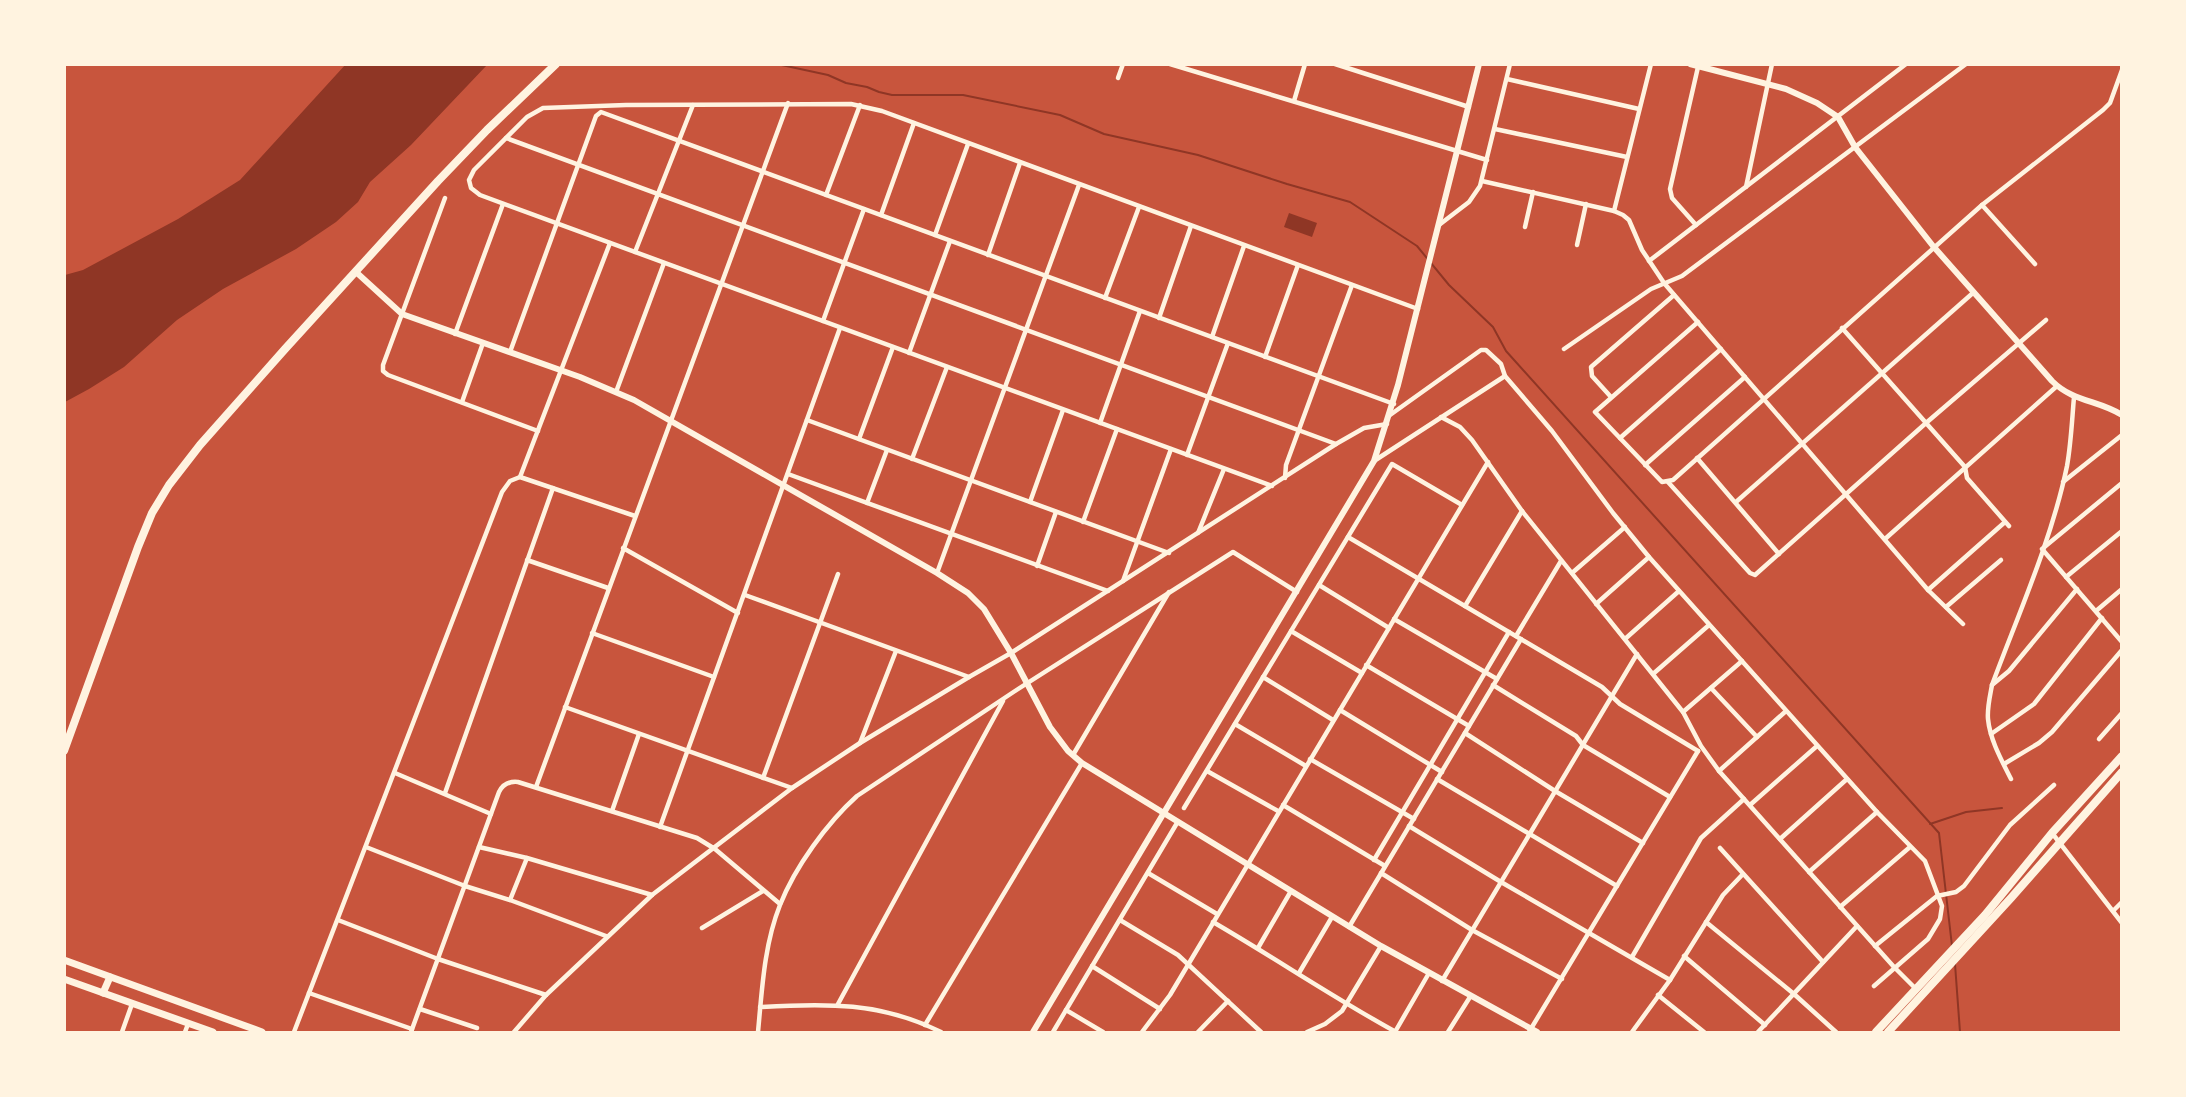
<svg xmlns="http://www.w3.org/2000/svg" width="2186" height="1097" viewBox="0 0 2186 1097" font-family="Montserrat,sans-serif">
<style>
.water{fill:#8f3625}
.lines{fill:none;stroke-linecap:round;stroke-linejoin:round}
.stream{stroke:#8f3625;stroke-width:2}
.minor{stroke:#fff3e0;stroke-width:4.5}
.tertiary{stroke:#fff3e0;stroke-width:6}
.secondary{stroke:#fff3e0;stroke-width:7}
.primary{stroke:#fff3e0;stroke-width:8}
</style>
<rect width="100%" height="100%" fill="#c8553d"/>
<g class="water">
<path d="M346 64 487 65 411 145 370 182 358 202 336 222 296 249 223 289 177 320 124 367 89 389 65 402V275L83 270 178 219 240 180Z"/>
<path d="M1289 213 1317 223 1312 237 1284 227Z"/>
</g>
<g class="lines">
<g class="stream">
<path d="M777 64 828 75 846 83 867 87 879 92 892 95H963L1060 115 1104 134 1198 155 1287 184 1350 202 1417 246 1449 285 1493 327 1506 351 1939 833 1952 946"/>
<path d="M1930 824 1966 812 2002 808"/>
<path d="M1955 964 1960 1032"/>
</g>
<g class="minor">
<path d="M1170 64 1487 160"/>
<path d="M1335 64 1469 107"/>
<path d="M1118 78 1123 64"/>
<path d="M1507 79 1639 109"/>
<path d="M1294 101 1305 64"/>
<path d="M1495 129 1627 157"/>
<path d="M506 138 1336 444"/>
<path d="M1482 181 1614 211 1623 215 1629 220 1642 250 1664 283 1928 590 1963 624"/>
<path d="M1746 187 1772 64"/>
<path d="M826 195 860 105"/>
<path d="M445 198 383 365V371L388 375 538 431"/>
<path d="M1982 205 2035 264"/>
<path d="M1614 211 1651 64"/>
<path d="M881 215 914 123"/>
<path d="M1439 225 1469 202 1480 186 1510 64"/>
<path d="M1696 225 1672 198 1670 189 1698 67"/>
<path d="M1525 227 1533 192"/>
<path d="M935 235 968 144"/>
<path d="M1577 245 1586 204"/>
<path d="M635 252 693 105"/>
<path d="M988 255 1020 163"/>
<path d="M1649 261 1906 64"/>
<path d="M1105 298 1139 207"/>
<path d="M1159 318 1191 226"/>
<path d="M823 321 864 209"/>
<path d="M1698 322 1595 412 1662 482 1673 480 1982 205 2103 110 2110 103 2122 70"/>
<path d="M1842 328 1965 467 1967 478 2009 526"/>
<path d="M455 334 503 204"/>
<path d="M1212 337 1244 246"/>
<path d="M1564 349 1651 289 1682 276 1966 64"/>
<path d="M510 352 596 116 601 112 1394 404"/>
<path d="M909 353 950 241"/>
<path d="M1265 357 1298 265"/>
<path d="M616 392 664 263"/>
<path d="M1611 397 1592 376 1591 367 1674 295"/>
<path d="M462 402 483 343"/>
<path d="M1390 415 1481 350H1486L1501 364 1505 376 1552 431 1613 513 1649 557 1877 812 1925 861 1942 906 1940 919 1928 939 1874 986"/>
<path d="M1441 417 1460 427 1472 440 1522 511 1683 712 1701 746 1719 771 1894 967 1916 989"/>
<path d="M807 420 1169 553"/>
<path d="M1100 423 1140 311"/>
<path d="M1620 438 1721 349"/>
<path d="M859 439 893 347"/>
<path d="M1187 455 1228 343"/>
<path d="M1697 458 1779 554"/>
<path d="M912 459 947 367"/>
<path d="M1374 461 1505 376"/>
<path d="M1645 465 1745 377"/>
<path d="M788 474 1108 591"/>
<path d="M520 477 635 516"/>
<path d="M1285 478 1286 465 1352 285"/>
<path d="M1668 482 1750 573 1755 575 1926 423 2046 320"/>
<path d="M2063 482 2122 435"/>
<path d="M2122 483 2042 549 2122 642"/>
<path d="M1272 486 480 195 471 188 469 180 474 170 527 117 543 108 626 105 851 104 882 111 1418 309"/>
<path d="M1030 502 1063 410"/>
<path d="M1736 502 1974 292"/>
<path d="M867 503 887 450"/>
<path d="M1083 522 1117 429"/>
<path d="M1198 533 1224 469"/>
<path d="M1348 537 1602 687 1620 704 1698 751"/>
<path d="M1885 539 2057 386"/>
<path d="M623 548 738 613"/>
<path d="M527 560 608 588"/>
<path d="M1037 566 1056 512"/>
<path d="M937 573 1079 185"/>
<path d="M1572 573 1625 527"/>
<path d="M2066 577 2122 531"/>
<path d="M1123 581 1171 449"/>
<path d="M1319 585 1389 628"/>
<path d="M1928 590 2005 522"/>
<path d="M745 595 969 677"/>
<path d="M1596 604 1649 557"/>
<path d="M1465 606 1522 511"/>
<path d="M1946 607 2001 560"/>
<path d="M2096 611 2122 589"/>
<path d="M1394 619 1497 679"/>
<path d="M1291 631 1362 673"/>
<path d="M592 633 714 677"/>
<path d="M1516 636 1561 561"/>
<path d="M1625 639 1679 591"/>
<path d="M1366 665 1469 726"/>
<path d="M1653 674 1709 625"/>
<path d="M1263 677 1333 720"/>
<path d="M1493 685 1576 736 1583 745 1670 797"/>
<path d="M1992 685 2009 671 2077 589"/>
<path d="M1711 688 1757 737"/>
<path d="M565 707 792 788"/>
<path d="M1340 710 1442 772"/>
<path d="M1683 712 1742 661"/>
<path d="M1235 724 1306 766"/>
<path d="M1465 733 1555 791 1643 843"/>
<path d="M1991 734 2034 704 2102 618"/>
<path d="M2099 739 2122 713"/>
<path d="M860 743 896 651"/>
<path d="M1073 755 1169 592"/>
<path d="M1310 759 1414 819"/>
<path d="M2004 764 2039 743 2052 732 2122 650"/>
<path d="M1207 771 1278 811"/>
<path d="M1719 771 1786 711"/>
<path d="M395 773 491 814"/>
<path d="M763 778 838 574"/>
<path d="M1437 779 1617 886"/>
<path d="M2011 779C2002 761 1990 740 1988 719 1987 708 1990 696 1992 685 2018 615 2052 539 2067 466 2071 444 2072 420 2074 397"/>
<path d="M536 787 788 103"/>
<path d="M445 793 553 488"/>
<path d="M1283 805 1385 866"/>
<path d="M1750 805 1817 746"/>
<path d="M1184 808 1392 464 1462 505"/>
<path d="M612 811 639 734"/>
<path d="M1409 826 1501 882 1670 980"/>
<path d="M660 827 840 328"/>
<path d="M2052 833 2122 923"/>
<path d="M1780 839 1847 779"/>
<path d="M366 847 465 886 510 900 606 936"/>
<path d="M479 847 527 858 652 895"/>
<path d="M1720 848 1823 962"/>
<path d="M1374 860 1509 632"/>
<path d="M1809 872 1877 812"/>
<path d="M1148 873 1217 914"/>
<path d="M1381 873 1472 930 1562 979"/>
<path d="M510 900 527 858"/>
<path d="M1840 907 1910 847"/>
<path d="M2113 911 2122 902"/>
<path d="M338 920 438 959 546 995"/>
<path d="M1120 920 1178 955 1261 1032"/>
<path d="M1213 922C1275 958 1334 998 1396 1032"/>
<path d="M1706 922 1794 994 1836 1032"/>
<path d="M1349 927 1521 639"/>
<path d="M702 928 763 891"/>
<path d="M1875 946 1937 896 1956 892 1964 886 2010 825 2054 785"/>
<path d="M1258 948 1291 891"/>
<path d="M1684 956 1765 1025"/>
<path d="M1632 957 1701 838 1744 799"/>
<path d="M1092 966 1160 1009"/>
<path d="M1299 973 1332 917"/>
<path d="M1442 981 1637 654"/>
<path d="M309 993 412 1029"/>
<path d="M1658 995 1704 1032"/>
<path d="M838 1004 1003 701"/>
<path d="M760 1007C826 1003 881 1002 941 1032"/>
<path d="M420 1009 477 1028"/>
<path d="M1066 1010 1103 1032"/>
<path d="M925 1025 1082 763"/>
<path d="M122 1032 132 1004"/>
<path d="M185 1032 188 1024"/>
<path d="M294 1032 502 492 510 481 520 477 610 243"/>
<path d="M411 1032 499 792C503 784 509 781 518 782L697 838 715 849 780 904"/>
<path d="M514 1032 546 995 652 895 792 788 860 743 969 677 1011 653 1336 444 1364 428 1387 424"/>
<path d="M758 1032C762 990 764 945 780 905 795 867 827 823 857 796L1015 691 1233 552 1297 592"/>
<path d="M1053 1032 1177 823"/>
<path d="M1142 1032 1170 995 1488 462"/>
<path d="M1198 1032 1228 1001"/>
<path d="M1307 1032 1325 1024 1342 1011 1381 946"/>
<path d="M1395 1032 1429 973"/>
<path d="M1448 1032 1470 997"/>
<path d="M1529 1032 1698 751"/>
<path d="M1632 1032 1670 980 1723 895 1743 874"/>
<path d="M1758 1032 1857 926"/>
</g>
<g class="tertiary">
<path d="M1690 64 1786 89 1817 103 1838 117 1855 147 1933 246 2052 381C2073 402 2098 400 2122 415"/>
<path d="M356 272 402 314 580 377 634 400 937 573 968 593 984 609 1011 653 1050 727 1068 751 1082 763 1381 946 1537 1032"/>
<path d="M1033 1032 1374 461 1398 385 1479 64"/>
</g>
<g class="secondary">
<path d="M64 960 262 1032"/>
<path d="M64 979 213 1032"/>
<path d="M103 993 110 977"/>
</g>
<g class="primary">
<path d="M64 751 138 547 152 513 169 485 200 445 285 349 438 181 487 130 556 64"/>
<path d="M1876 1032 1985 915 2052 833 2122 756"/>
<path d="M1888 1032 2011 898 2122 772"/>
</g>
</g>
<rect width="2186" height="1097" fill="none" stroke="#fff3e0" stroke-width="132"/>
</svg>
